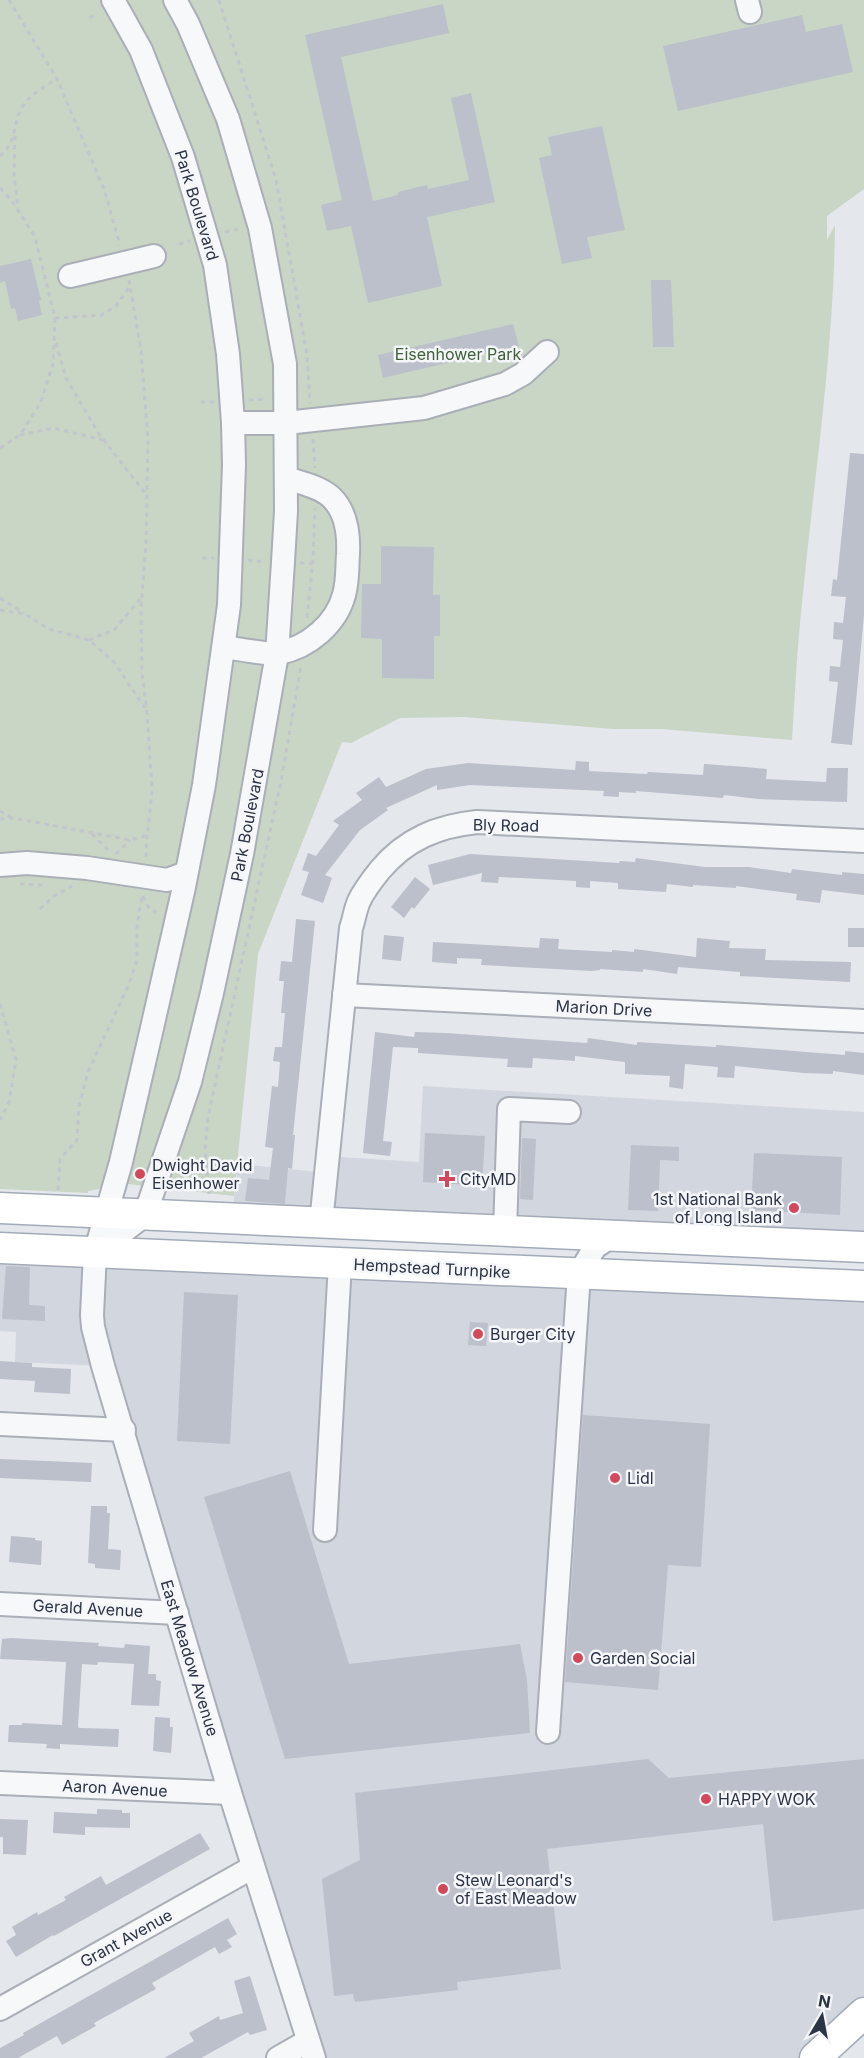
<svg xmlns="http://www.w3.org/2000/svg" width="864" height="2058" viewBox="0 0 864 2058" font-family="Inter,sans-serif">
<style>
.built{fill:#d2d6de}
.green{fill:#c9d6c5}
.building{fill:#bbc0ca}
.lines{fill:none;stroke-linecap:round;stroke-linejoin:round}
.minor-casing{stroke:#a9aeb7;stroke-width:26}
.major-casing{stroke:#a3abb8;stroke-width:33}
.path{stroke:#c2c5cb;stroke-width:3;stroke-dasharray:4.5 4.5;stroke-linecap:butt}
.minor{stroke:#f7f8fa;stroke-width:22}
.major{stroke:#fff;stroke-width:30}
.poi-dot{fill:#d1495b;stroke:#f4f6f9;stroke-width:2}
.labels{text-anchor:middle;stroke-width:5;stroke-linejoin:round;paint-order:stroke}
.street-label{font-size:16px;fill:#2b3445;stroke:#f4f6f9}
.park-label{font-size:16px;fill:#3f6138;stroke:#f4f6f9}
.poi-label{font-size:16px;fill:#2b3445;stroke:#f4f6f9;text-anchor:start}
</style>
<rect width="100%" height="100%" fill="#e4e7ec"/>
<g class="built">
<path d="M423 1086 864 1112V1242L232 1215 238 1164 338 1174 339 1157 419 1162Z"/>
<path d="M0 1250 864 1285V2013L815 2058H314L103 1366 15 1362 16 1332 0 1331Z"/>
</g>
<path class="green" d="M0 0H864V189L827 216V240L835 225C834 352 814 477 802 603 797 649 795 694 792 740L662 729H614L464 717 400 718 351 743 342 742 258 954 234 1196 128 1184 88 1191V1193L0 1189Z"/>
<g class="building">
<path d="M443 4 449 33 341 57 373 201 398 195V192L427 185 428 189 469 180 451 98 471 93 495 202 427 217 442 286 368 303 351 226 327 231 321 205 342 200 305 35Z"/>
<path d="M802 15 806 32 842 24 853 72 678 111 663 46Z"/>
<path d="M602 126 625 230 587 237 592 258 562 264 539 158 552 155 548 137Z"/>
<path d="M31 259 41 300 39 301 42 315 18 321 15 308 11 309 5 281 0 283V266Z"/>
<path d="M651 280H671L674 347H653Z"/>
<path d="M513 324 519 346 383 378 378 355Z"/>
<path d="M850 453 864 454V615L852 745 831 743 838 682 829 681 830 666 840 667 843 640 833 639 834 622 843 623 846 597 831 596 833 579 837 580Z"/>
<path d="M381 546 434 547 433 595H440V636H434V679L382 678V639L361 638 362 584H381Z"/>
<path d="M576 761 589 762V771L647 774 648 772 703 775 704 764 746 767 767 769 766 779 826 782 827 768H848L847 802 758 799 724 795 723 798 636 791V793L619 792V797L603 796 604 791 470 785 437 790V785L386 808 388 810 360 830 325 875 332 878 323 903 301 895 309 872 302 870 308 853 316 856 339 825 333 821 362 800 356 793 379 777 386 787 426 769 468 763 575 770Z"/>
<path d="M470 854 619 863 620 861 635 862 636 858 705 867H749L791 873 792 869 842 875V872L864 874V895L822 890 820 903 796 900 797 894 736 886V888L693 885V887L667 884 666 892 618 889V883L590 881V888L576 887V881L522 878 499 877 498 883 481 882 482 873 433 885 428 865Z"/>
<path d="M415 877 430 889 414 909 412 907 404 918 391 907Z"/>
<path d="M296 919 315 921 293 1135H295L292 1169 288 1168 285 1204 245 1201 248 1178 269 1180 273 1148 265 1147 272 1086 278 1087 280 1062 273 1061 275 1047H282L285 1013H281L284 981H279L281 961 292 962Z"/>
<rect x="848" y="928" width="16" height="19"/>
<path d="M384 935 404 937 401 961 382 959Z"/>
<path d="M540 938 559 939 558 949 612 952V950L634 952V949L696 957 697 938 730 941 729 948 766 949 765 960 851 962 850 982 740 976V972L678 967 677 974 643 969V972L600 969V970L592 971 481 965 482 959 457 958V964L432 962 433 942 539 948Z"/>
<path d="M375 1032 414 1037 415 1032 446 1033 587 1043 588 1038 637 1045V1042L716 1047V1045L845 1055V1051L864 1053V1075L833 1071V1074L804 1073 735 1066 734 1078 717 1077 718 1067 685 1064 683 1089 669 1087 670 1076 625 1074V1062L575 1056V1061L533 1058 532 1068 507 1067 508 1059 418 1053V1048L393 1047 383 1141 392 1142 390 1156 363 1153Z"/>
<path d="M425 1133 485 1136 482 1186 423 1182Z"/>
<path d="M522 1138 536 1139 533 1200 520 1199Z"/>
<path d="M631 1145 679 1147V1161L660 1160 658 1211 628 1210Z"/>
<path d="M754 1153 842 1157 840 1215 751 1210Z"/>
<path d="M6 1266 30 1267 29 1305 45 1306V1321L2 1319Z"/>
<path d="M184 1292 238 1295 230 1444 177 1441Z"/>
<path d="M470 1322 488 1323 486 1346 468 1345Z"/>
<path d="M0 1361 32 1363V1367L71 1369 70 1394 34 1392 35 1381 0 1379Z"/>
<path d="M583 1415 710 1424 701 1567 668 1565 658 1690 565 1682Z"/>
<path d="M0 1459 92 1463 91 1482 0 1478Z"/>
<path d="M290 1471 349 1664 520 1644 527 1680 530 1733 285 1759 204 1497Z"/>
<path d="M91 1506H107V1513H110L108 1549 121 1550 120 1570 95 1568V1564L88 1563Z"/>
<path d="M11 1536 35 1538V1540L42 1541 41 1565 9 1562Z"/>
<path d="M11 1638 99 1643 98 1646 124 1648 125 1644 150 1646 148 1674H156V1680L161 1681 159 1706 131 1705 134 1664 98 1662 97 1665 82 1664 78 1726 79 1728 119 1729 118 1747 60 1744V1749L46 1748 47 1744 8 1742 9 1725H22V1723L62 1725 66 1662 0 1659 2 1639Z"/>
<path d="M155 1717 170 1718V1727H173L171 1753 153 1751Z"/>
<path d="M648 1759 669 1778 864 1759V1909L773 1921 763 1824 547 1849 561 1969 457 1982 458 1990 355 2002 353 1994 334 1996 322 1879 360 1860 355 1793Z"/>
<path d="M97 1809 122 1810V1813H130V1828L85 1827V1835L53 1833 54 1812 97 1814Z"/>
<path d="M0 1819 28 1820 26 1855 3 1854V1837H0Z"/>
<path d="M200 1833 210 1849 54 1936 53 1935 16 1957 6 1941 16 1935 12 1927 37 1912 38 1915 66 1900 64 1897 101 1876 106 1885Z"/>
<path d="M228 1918 237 1934 227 1940 232 1947 219 1954 215 1947 152 1983 156 1989 94 2023 96 2026 62 2045 57 2036 18 2058H0V2048L24 2035 23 2033Z"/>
<path d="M250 1976 267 2030 250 2035 248 2032 201 2058H164L194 2041 189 2033 219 2016 220 2020 243 2013 234 1981Z"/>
</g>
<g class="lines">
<g class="minor-casing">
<g id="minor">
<path d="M113 0 141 50 183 157 215 265 228 354 233 423 234 465 229 605 204 785 184 887 152 1028 121 1162 95 1253 92 1315 93 1327 103 1366 230 1793 314 2058"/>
<path d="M747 0 750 12"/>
<path d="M70 276 154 256"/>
<path d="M233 423H286L424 408 505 384 523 374 547 352"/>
<path d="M225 647C238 649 267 655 279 653 309 647 336 624 344 595 348 581 347 567 348 554 349 534 347 513 332 498 321 487 301 483 286 478"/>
<path d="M0 865 27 863 87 868 167 880 186 873"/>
<path d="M344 995 864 1021"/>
<path d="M321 1223 351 928C354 920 355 910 359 901 364 890 372 880 380 870 406 839 438 826 477 822L864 841"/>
<path d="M505 1231 509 1109 569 1112"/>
<path d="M95 1253 145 1215 190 1082 212 993 242 854 277 654 283 562 286 511 285 364 260 228 228 119 188 24 175 0"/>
<path d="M0 1424 124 1430"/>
<path d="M325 1530 340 1263"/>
<path d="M0 1604 177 1613"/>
<path d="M548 1732 579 1274 595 1247 612 1236"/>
<path d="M0 1783 230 1793"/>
<path d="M0 2009 253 1867"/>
<path d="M278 2058 308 2041"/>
</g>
</g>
<g class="major-casing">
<g id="major">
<path d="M0 1208 864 1247"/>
<path d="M0 1248 864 1286"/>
<path d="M815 2058 864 2013"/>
</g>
</g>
<g class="path">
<path d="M9 0 57 79 104 189 120 245"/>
<path d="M219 0 276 180 307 355 310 404"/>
<path d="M90 18 98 13"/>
<path d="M15 136 14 175 18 208"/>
<path d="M0 156C17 142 13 125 21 109 29 95 44 87 57 79"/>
<path d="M0 188 12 201 35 237 55 318 53 364 40 404 20 435 0 448"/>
<path d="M225 232 242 228"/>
<path d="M179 244 190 241"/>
<path d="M55 318 102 315 116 306 130 286"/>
<path d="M56 343 66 378 99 434 145 493"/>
<path d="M249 400 266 399"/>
<path d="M201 402H214"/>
<path d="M20 435 54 428 103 440"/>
<path d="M313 439 315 468"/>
<path d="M202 558H214"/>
<path d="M248 560 266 562"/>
<path d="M300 563 312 564"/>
<path d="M0 598 24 613"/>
<path d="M0 610 25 614 49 629 89 640 114 662 145 708"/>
<path d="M307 618 313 559 315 508"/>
<path d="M89 640 114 630 142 597"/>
<path d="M0 811 11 817"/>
<path d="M0 819 13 818 130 840 143 837 148 830 152 790 147 712 142 673 141 609 146 544 148 440 141 351 129 280"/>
<path d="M92 834 111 853"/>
<path d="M116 854 130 840"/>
<path d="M146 857 147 832"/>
<path d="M20 884 46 885"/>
<path d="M143 896 149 908 160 915"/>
<path d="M40 909 54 896 72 886"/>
<path d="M0 1004 16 1060 9 1102 0 1120"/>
<path d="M58 1190 60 1159 77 1140 79 1106 88 1072 128 986 137 961V927L142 894"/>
<path d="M209 1194 205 1150 208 1117 281 781 301 666"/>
</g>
<use href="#minor" class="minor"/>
<use href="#major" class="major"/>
</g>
<g class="poi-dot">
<circle cx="140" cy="1174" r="6"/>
<path d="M444 1170h6v6h6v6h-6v6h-6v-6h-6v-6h6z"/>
<circle cx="794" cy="1208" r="6"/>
<circle cx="478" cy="1334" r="6"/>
<circle cx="615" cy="1478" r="6"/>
<circle cx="578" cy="1658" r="6"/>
<circle cx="706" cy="1799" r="6"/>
<circle cx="443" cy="1889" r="6"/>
</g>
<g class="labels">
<g class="street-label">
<text transform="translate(197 205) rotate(73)" y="6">Park Boulevard</text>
<text transform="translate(247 825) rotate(-79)" y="6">Park Boulevard</text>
<text transform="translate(506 825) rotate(1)" y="6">Bly Road</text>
<text transform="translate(604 1008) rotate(3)" y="6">Marion Drive</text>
<text transform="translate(432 1268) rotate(3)" y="6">Hempstead Turnpike</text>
<text transform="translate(88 1608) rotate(3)" y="6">Gerald Avenue</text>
<text transform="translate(190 1658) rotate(73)" y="6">East Meadow Avenue</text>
<text transform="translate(115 1788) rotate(3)" y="6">Aaron Avenue</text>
<text transform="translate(126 1938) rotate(-29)" y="6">Grant Avenue</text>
</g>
<g class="park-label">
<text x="458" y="360">Eisenhower Park</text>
</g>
<g class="poi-label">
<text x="152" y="1171">Dwight David<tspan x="152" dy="18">Eisenhower</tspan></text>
<text x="460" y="1185">CityMD</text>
<text x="782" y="1205" text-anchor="end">1st National Bank<tspan x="782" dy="18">of Long Island</tspan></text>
<text x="490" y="1340">Burger City</text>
<text x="627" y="1484">Lidl</text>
<text x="590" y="1664">Garden Social</text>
<text x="718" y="1805">HAPPY WOK</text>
<text x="455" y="1886">Stew Leonard's<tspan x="455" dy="18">of East Meadow</tspan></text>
</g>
</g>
<g transform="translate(822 2016) rotate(10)" stroke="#f4f6f9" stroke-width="4.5" paint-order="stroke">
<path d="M0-4.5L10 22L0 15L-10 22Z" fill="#2b3445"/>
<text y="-9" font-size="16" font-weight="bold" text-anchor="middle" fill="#2b3445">N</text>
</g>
</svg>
